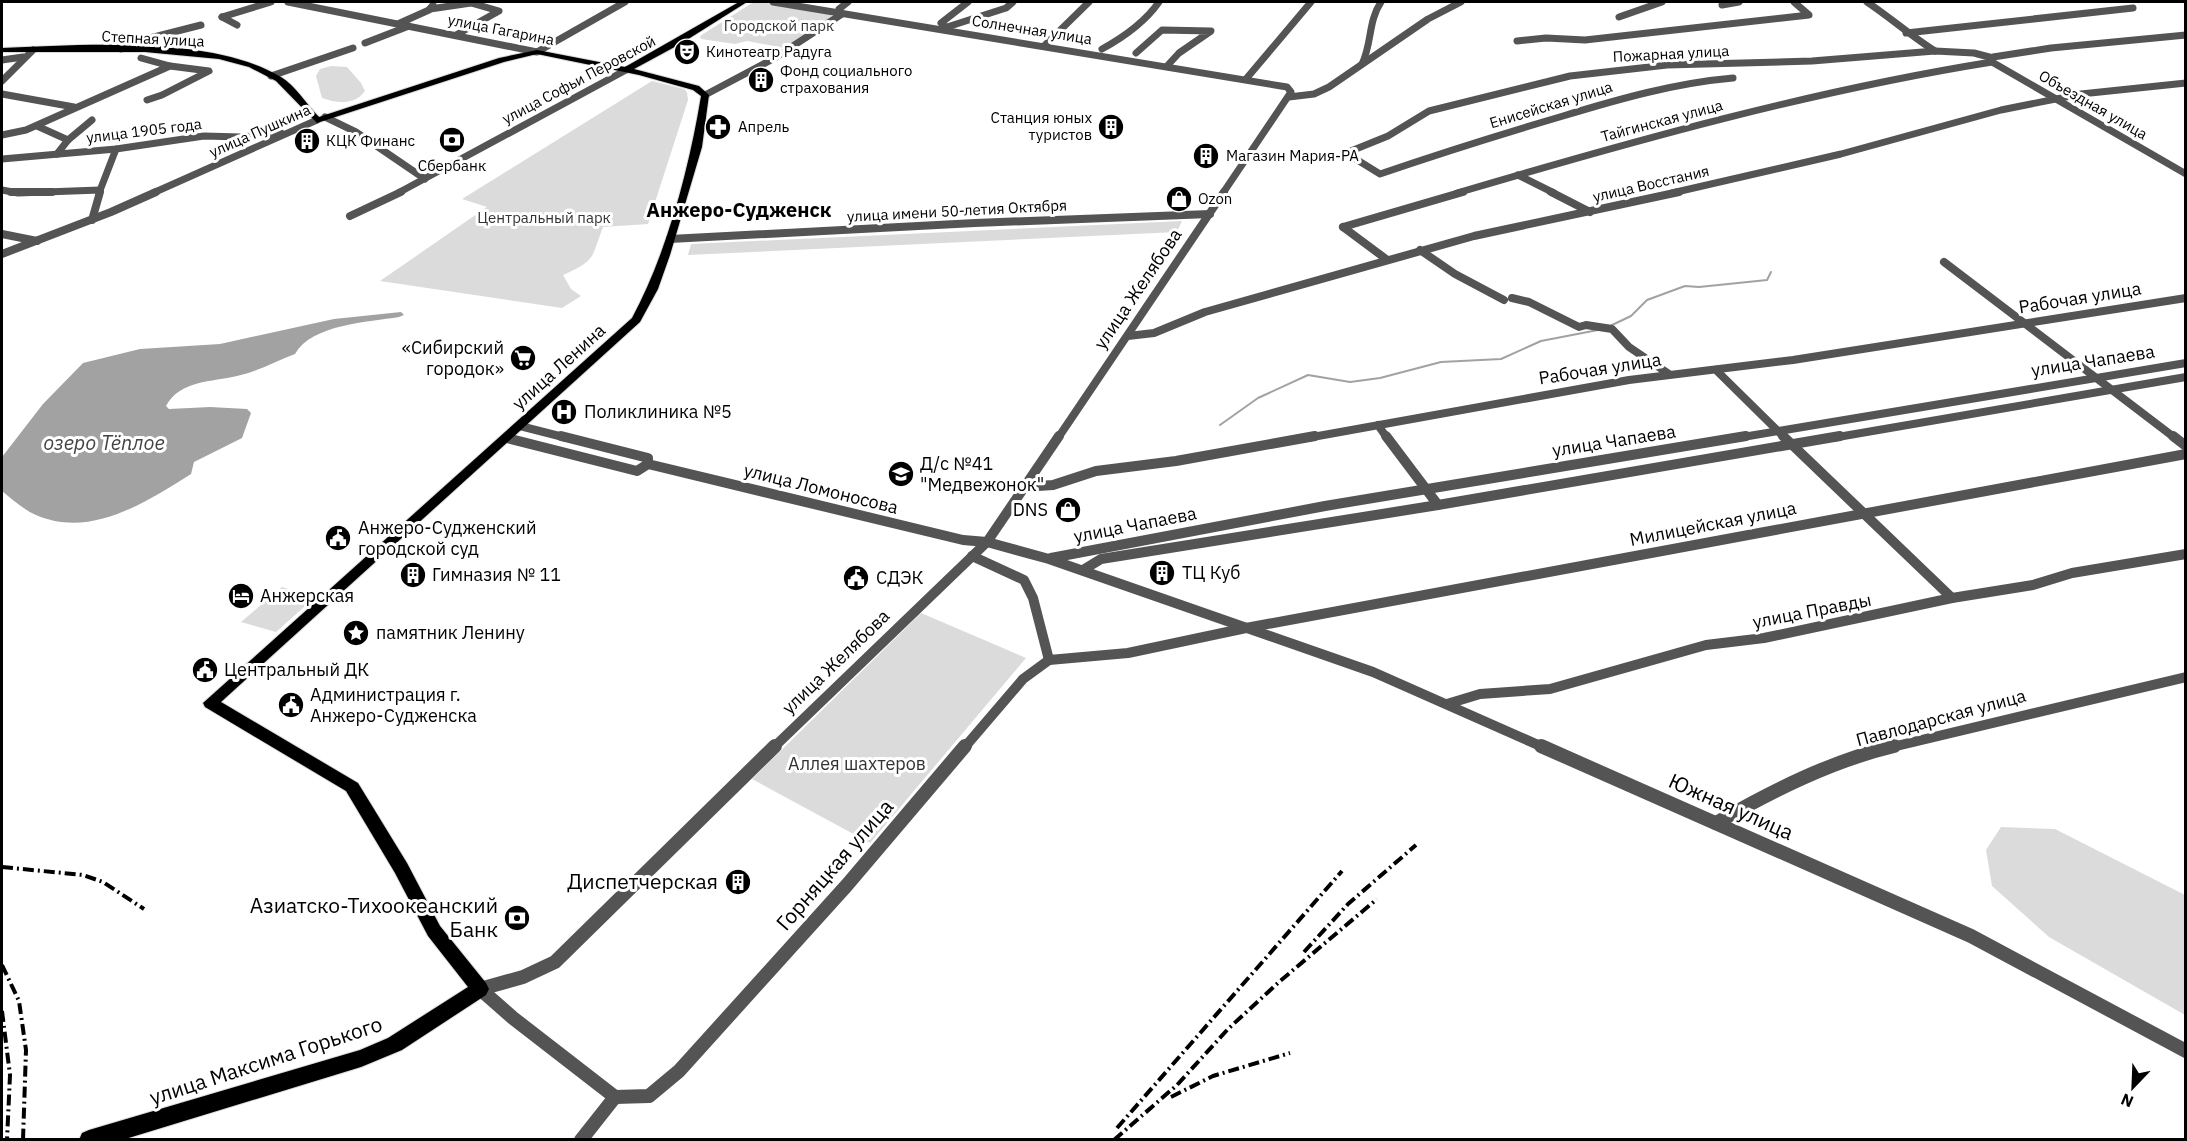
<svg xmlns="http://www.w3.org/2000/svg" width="2187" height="1141" viewBox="0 0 2187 1141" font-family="'IBM Plex Sans',sans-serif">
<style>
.green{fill:#dbdbdb}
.water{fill:#a2a2a2}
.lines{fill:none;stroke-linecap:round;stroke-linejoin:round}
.stream{stroke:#a2a2a2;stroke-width:2}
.major-casing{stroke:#dbdbdb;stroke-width:2}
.minor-far3{stroke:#545454;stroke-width:7}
.minor-far2{stroke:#545454;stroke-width:8}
.minor-far1{stroke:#545454;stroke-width:10}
.minor{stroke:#545454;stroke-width:14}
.major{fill:#000;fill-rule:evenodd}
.rail{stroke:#000;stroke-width:4;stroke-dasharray:11 4 2 4;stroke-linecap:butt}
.labels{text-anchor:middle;stroke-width:6;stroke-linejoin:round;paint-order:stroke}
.far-park-label{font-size:15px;fill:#323232;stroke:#fff}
.far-street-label{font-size:15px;fill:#000;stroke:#fff}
.far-poi-label{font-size:15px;fill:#000;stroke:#fff;text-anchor:start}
.street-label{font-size:18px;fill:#000;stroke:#fff}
.poi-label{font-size:18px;fill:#000;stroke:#fff;text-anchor:start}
.park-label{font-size:18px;fill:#323232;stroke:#fff}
.far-district-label{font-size:20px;font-weight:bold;fill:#000;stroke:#fff}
.water-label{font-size:20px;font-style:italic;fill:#434343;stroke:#fff}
.near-street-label{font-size:21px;fill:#000;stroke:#fff}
.near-poi-label{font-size:21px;fill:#000;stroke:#fff;text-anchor:end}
</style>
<rect width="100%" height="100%" fill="#fff"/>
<g class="green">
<path d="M760 2 830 14 832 17 784 48 747 41 735 44 701 39 700 36 752 3Z"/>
<path d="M331 66 347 67 361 83 365 91C354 106 336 103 322 98L316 76 320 69Z"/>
<path d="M652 81 684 89 687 92 688 100 648 224 603 227C591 259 596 260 563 275L571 289 581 296 562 308 380 281 487 207 462 199Z"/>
<path d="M1182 221 1177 232 688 255 691 244Z"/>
<path d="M282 587 314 598 276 632 241 622Z"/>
<path d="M921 613 1026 658 870 843 752 779Z"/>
<path d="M2001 827 2055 829 2185 895V1015L2049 937 1992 886 1986 850Z"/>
</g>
<path class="water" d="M401 312 404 315 399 317C369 322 312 324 295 354 276 361 257 372 237 376 212 382 180 380 166 406L169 409 210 407 247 409 251 413 242 438 194 462 191 474C146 502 91 539 36 515 24 510 12 499 2 491V457L43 404 83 363 140 349 220 344 334 319Z"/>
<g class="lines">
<g class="stream">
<path d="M1610 326 1631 316 1647 300 1685 286 1699 287 1767 280 1771 272"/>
<path d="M1220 425 1258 398 1308 375 1350 382 1380 378 1441 362 1501 359 1541 341 1598 330"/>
</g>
<g class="major-casing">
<path id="major" d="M739 2H747L682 43 634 69 699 86 709 95 702 147 670 255 658 289 640 322 221 702 358 783 407 863 440 926 486 983 489 989 486 995 402 1050 361 1067 122 1140H79L82 1133 89 1130 360 1050 388 1038 468 987 428 936 395 873 346 791 205 707 203 703 632 318C667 253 689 169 701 96L693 90 639 75 537 54 504 62 317 123 276 81 249 67 219 59 145 52H2V48C82 45 211 35 281 77 296 86 306 104 319 117L499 58 537 50 625 67Z"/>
</g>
<g class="minor-far3">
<path d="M288 2 537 52 625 2"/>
<path d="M773 2 1287 87 1291 92 1223 193"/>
<path d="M1867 2C1891 18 1911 36 1935 51"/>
<path d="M1722 5 1739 2"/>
<path d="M430 9 471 3 499 11 456 35"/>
<path d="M222 17 271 2"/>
<path d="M222 17 237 25"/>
<path d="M1619 17 1662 2"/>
<path d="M400 23 429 10 433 5"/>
<path d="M946 27 941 23 968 2"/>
<path d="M944 28 1006 8 1013 2"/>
<path d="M1906 33 2133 8"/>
<path d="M2186 35 2051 48 1993 57 1992 62 2186 174"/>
<path d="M1517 41 1546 38 1585 40 1809 15 1794 2"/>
<path d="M365 43 409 26"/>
<path d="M1044 46 1089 2"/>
<path d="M121 49 150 38 201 25"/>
<path d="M1102 49C1124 37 1145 22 1159 2"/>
<path d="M1136 53 1162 30 1211 31 1179 53 1167 66"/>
<path d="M2 60 23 57"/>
<path d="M1362 64C1372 44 1368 21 1381 2"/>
<path d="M271 76 353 48"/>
<path d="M1733 78C1675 83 1619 99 1563 116 1502 134 1441 153 1380 174L1346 153 1388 136 1429 111 1570 76 1667 65 1812 61 1935 51 1974 53 1993 58"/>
<path d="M1246 79 1311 2"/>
<path d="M2 81 33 50"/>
<path d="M2 94 74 107"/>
<path d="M705 95 773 59 842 14 839 9 848 2"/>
<path d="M1289 97 1314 94 1329 87 1428 19 1461 2"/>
<path d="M147 100 162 95 209 71 170 66"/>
<path d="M325 117 356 132 425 179"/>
<path d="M37 126 68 140 57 154"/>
<path d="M2 135 26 130 170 66 141 58"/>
<path d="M68 140 92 120"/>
<path d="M2 159 116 149 204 136 241 137 281 133"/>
<path d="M1518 175 1554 193"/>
<path d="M2 190 18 193 100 190"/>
<path d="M99 193 116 149"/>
<path d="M153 193 317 120"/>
<path d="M398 193 626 70"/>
<path d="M1457 193C1633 141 1811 91 1992 62"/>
<path d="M1672 193 1841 154 2001 110 2081 94 2186 83"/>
</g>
<g class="minor-far2">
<path d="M11 192H52"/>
<path d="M1551 192 1590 212"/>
<path d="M350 216 401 192"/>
<path d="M92 220 100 192"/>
<path d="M1343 227 1463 192"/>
<path d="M1343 227 1386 259"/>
<path d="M2 234 37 241"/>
<path d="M670 239 975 223 1210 214"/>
<path d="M1420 250 1455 274 1504 300"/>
<path d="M2 254 111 212 156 192"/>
<path d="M1944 262 2175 438"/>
<path d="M1512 298 1529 302 1579 327 1586 325 1612 329 1629 347 1669 374"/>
<path d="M1128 336 1154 333 1205 312 1474 236 1679 192"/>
<path d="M1716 370 1785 438"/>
<path d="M1378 425 1387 438"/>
<path d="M520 426 567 438"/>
<path d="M1058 438 1224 192"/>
<path d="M1307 438 1629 380 1793 360 2186 298"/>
<path d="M1737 438 2186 363"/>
<path d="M1832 438 2186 377"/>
</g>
<g class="minor-far1">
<path d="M561 436 648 458V464"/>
<path d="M1386 436 1438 505"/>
<path d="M1783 436 1952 598"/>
<path d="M2173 436 2186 446"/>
<path d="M507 438 637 471 648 464 963 540 987 542 1049 559 1373 672 1545 748"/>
<path d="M1023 487 1053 485 1096 471 1176 461 1315 436"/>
<path d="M972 556 1024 580 1033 598 1049 660"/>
<path d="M1051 558 1325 506 1746 436"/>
<path d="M1083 570 1101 559 1438 505 1840 436"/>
<path d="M1049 660 1128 653 1246 628 2186 454"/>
<path d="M1447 704 1480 694 1550 689 1706 645 1764 638 1952 598 2033 585 2072 573 2186 554"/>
<path d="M773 748 987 542 1059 436"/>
<path d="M964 748 1023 679 1049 660"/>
<path d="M1888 748 2186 677"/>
</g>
<g class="minor">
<path d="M1541 746 1971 936 2186 1051"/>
<path d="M1716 823C1772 791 1831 761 1894 746"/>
<path d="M480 989 523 977 555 962 775 746"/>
<path d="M480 989 513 1018 615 1097 649 1096 679 1071 847 885 965 746"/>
<path d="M581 1140 615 1097"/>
</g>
<use href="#major" class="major"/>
<g class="rail">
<path d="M2 867 83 875 103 882 144 909"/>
<path d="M1304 952 1348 904 1416 845"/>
<path d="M2 965 19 1001 26 1050 23 1140"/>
<path d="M2 1011 10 1075 7 1140"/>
<path d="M1171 1097 1213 1076 1290 1053"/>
<path d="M1117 1128 1342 871"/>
<path d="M1114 1140 1177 1085 1228 1029 1279 982 1377 899"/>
</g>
</g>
<defs>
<g id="theatre-disc" transform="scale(1.35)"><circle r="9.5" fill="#000" stroke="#fff"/><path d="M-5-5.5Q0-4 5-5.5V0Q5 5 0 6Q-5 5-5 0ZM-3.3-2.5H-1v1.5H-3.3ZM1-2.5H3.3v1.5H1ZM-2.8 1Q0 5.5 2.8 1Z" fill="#fff"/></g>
<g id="building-disc" transform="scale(1.35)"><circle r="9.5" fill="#000" stroke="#fff"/><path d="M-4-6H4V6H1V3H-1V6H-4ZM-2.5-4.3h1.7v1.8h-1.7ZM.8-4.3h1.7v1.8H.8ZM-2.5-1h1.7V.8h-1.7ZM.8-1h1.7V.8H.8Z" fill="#fff"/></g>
<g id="pharmacy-disc" transform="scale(1.35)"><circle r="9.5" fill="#000" stroke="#fff"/><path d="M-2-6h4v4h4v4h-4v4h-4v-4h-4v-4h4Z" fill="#fff"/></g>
<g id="bank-disc" transform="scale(1.35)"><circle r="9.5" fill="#000" stroke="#fff"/><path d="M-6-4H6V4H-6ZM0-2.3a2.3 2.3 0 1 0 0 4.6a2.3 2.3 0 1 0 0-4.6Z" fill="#fff"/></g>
<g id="shop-disc" transform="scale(1.35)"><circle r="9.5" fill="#000" stroke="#fff"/><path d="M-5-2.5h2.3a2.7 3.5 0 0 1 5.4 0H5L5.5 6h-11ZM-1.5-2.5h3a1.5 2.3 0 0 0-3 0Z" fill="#fff"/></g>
<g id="supermarket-disc" transform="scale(1.35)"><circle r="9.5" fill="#000" stroke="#fff"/><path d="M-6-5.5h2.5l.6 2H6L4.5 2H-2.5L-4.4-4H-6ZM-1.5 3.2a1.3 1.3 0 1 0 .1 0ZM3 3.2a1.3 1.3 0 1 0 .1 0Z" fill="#fff"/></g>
<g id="hospital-disc" transform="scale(1.35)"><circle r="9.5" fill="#000" stroke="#fff"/><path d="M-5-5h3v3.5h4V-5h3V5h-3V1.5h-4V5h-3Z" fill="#fff"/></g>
<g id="school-disc" transform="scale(1.35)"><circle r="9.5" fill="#000" stroke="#fff"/><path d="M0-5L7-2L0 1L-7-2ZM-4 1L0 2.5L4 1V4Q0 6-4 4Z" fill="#fff"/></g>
<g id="civic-disc" transform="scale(1.35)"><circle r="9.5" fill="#000" stroke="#fff"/><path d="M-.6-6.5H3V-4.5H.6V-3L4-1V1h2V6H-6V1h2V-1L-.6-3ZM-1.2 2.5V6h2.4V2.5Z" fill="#fff"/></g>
<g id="hotel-disc" transform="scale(1.35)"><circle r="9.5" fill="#000" stroke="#fff"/><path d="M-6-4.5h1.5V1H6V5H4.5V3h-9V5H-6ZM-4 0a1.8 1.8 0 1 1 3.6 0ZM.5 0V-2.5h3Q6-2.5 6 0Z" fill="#fff"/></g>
<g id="sight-disc" transform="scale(1.35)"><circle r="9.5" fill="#000" stroke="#fff"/><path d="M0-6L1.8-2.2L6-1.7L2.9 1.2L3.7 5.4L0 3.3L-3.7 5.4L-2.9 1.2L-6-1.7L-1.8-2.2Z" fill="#fff"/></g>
</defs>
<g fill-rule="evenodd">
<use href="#theatre-disc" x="687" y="52"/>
<use href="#building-disc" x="761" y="80"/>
<use href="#pharmacy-disc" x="718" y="127"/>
<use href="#building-disc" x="1111" y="127"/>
<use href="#bank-disc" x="452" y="140"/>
<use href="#building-disc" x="307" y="141"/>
<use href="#building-disc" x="1206" y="156"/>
<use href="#shop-disc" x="1179" y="199"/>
<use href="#supermarket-disc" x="523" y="358"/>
<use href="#hospital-disc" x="564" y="412"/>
<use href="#school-disc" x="901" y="474"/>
<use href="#shop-disc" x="1068" y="510"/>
<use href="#civic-disc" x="338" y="538"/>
<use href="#building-disc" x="1162" y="573"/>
<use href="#building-disc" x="413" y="575"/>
<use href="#civic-disc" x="856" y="578"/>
<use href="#hotel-disc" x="241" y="596"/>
<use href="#sight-disc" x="356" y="633"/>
<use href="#civic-disc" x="205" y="670"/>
<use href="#civic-disc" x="291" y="705"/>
<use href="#building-disc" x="738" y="882"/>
<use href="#bank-disc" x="517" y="918"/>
</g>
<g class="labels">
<g class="far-park-label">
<text x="779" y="31">Городской парк</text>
<text x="544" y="223">Центральный парк</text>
</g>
<g class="far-street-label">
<text transform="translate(501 30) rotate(11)" y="5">улица Гагарина</text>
<text transform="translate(1032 30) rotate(9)" y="5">Солнечная улица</text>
<text transform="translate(153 39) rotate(3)" y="5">Степная улица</text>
<text transform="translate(1671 54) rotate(-3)" y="5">Пожарная улица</text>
<text transform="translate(579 80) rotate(-28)" y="5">улица Софьи Перовской</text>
<text transform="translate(1551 105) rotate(-17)" y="5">Енисейская улица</text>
<text transform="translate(2093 105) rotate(30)" y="5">Объездная улица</text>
<text transform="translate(1662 121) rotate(-15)" y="5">Тайгинская улица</text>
<text transform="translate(144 131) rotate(-7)" y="5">улица 1905 года</text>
<text transform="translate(260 131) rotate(-24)" y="5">улица Пушкина</text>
<text transform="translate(1651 184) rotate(-13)" y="5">улица Восстания</text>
<text transform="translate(957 211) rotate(-3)" y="5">улица имени 50-летия Октября</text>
</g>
<g class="far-poi-label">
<text x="706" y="57">Кинотеатр Радуга</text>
<text x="780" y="76">Фонд социального<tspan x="780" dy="17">страхования</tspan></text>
<text x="1092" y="123" text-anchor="end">Станция юных<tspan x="1092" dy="17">туристов</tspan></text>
<text x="738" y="132">Апрель</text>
<text x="326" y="146">КЦК Финанс</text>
<text x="1226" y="161">Магазин Мария-РА</text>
<text x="452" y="171" text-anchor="middle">Сбербанк</text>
<text x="1198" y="204">Ozon</text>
</g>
<g class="street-label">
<text transform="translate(1138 289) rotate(-56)" y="6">улица Желябова</text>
<text transform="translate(2080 298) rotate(-9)" y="6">Рабочая улица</text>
<text transform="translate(2093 361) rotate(-9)" y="6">улица Чапаева</text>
<text transform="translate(559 367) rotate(-42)" y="6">улица Ленина</text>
<text transform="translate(1600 369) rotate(-9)" y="6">Рабочая улица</text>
<text transform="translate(1614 441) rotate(-9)" y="6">улица Чапаева</text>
<text transform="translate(821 489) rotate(14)" y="6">улица Ломоносова</text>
<text transform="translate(1713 524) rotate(-11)" y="6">Милицейская улица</text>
<text transform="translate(1135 525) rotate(-11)" y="6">улица Чапаева</text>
<text transform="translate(1812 611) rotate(-11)" y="6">улица Правды</text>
<text transform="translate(836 662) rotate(-44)" y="6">улица Желябова</text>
<text transform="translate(1941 718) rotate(-15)" y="6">Павлодарская улица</text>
</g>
<g class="poi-label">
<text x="504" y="354" text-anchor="end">«Сибирский<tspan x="504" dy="21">городок»</tspan></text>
<text x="584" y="418">Поликлиника №5</text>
<text x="920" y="470">Д/с №41<tspan x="920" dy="21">"Медвежонок"</tspan></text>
<text x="1048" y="516" text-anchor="end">DNS</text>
<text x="358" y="534">Анжеро-Судженский<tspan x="358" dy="21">городской суд</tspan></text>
<text x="1182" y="579">ТЦ Куб</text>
<text x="432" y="581">Гимназия № 11</text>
<text x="876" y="584">СДЭК</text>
<text x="260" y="602">Анжерская</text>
<text x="376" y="639">памятник Ленину</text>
<text x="224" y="676">Центральный ДК</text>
<text x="310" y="701">Администрация г.<tspan x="310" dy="21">Анжеро-Судженска</tspan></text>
</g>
<g class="park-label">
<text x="857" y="770">Аллея шахтеров</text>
</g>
<g class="far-district-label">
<text x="739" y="217">Анжеро-Судженск</text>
</g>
<g class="water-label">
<text x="104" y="450">озеро Тёплое</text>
</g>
<g class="near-street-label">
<text transform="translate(1731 807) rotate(24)" y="7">Южная улица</text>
<text transform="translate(835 865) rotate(-49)" y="7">Горняцкая улица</text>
<text transform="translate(266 1061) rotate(-18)" y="7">улица Максима Горького</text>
</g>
<g class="near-poi-label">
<text x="718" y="889">Диспетчерская</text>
<text x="498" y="913">Азиатско-Тихоокеанский<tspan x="498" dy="24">Банк</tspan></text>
</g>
</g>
<rect width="2187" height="1141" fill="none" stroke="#000000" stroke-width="6"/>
<g transform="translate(2133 1087) rotate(203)" stroke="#ffffff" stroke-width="4.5" paint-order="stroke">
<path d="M0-4.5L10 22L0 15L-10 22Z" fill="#000000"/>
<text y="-9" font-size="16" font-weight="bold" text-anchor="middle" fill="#000000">N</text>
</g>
</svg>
